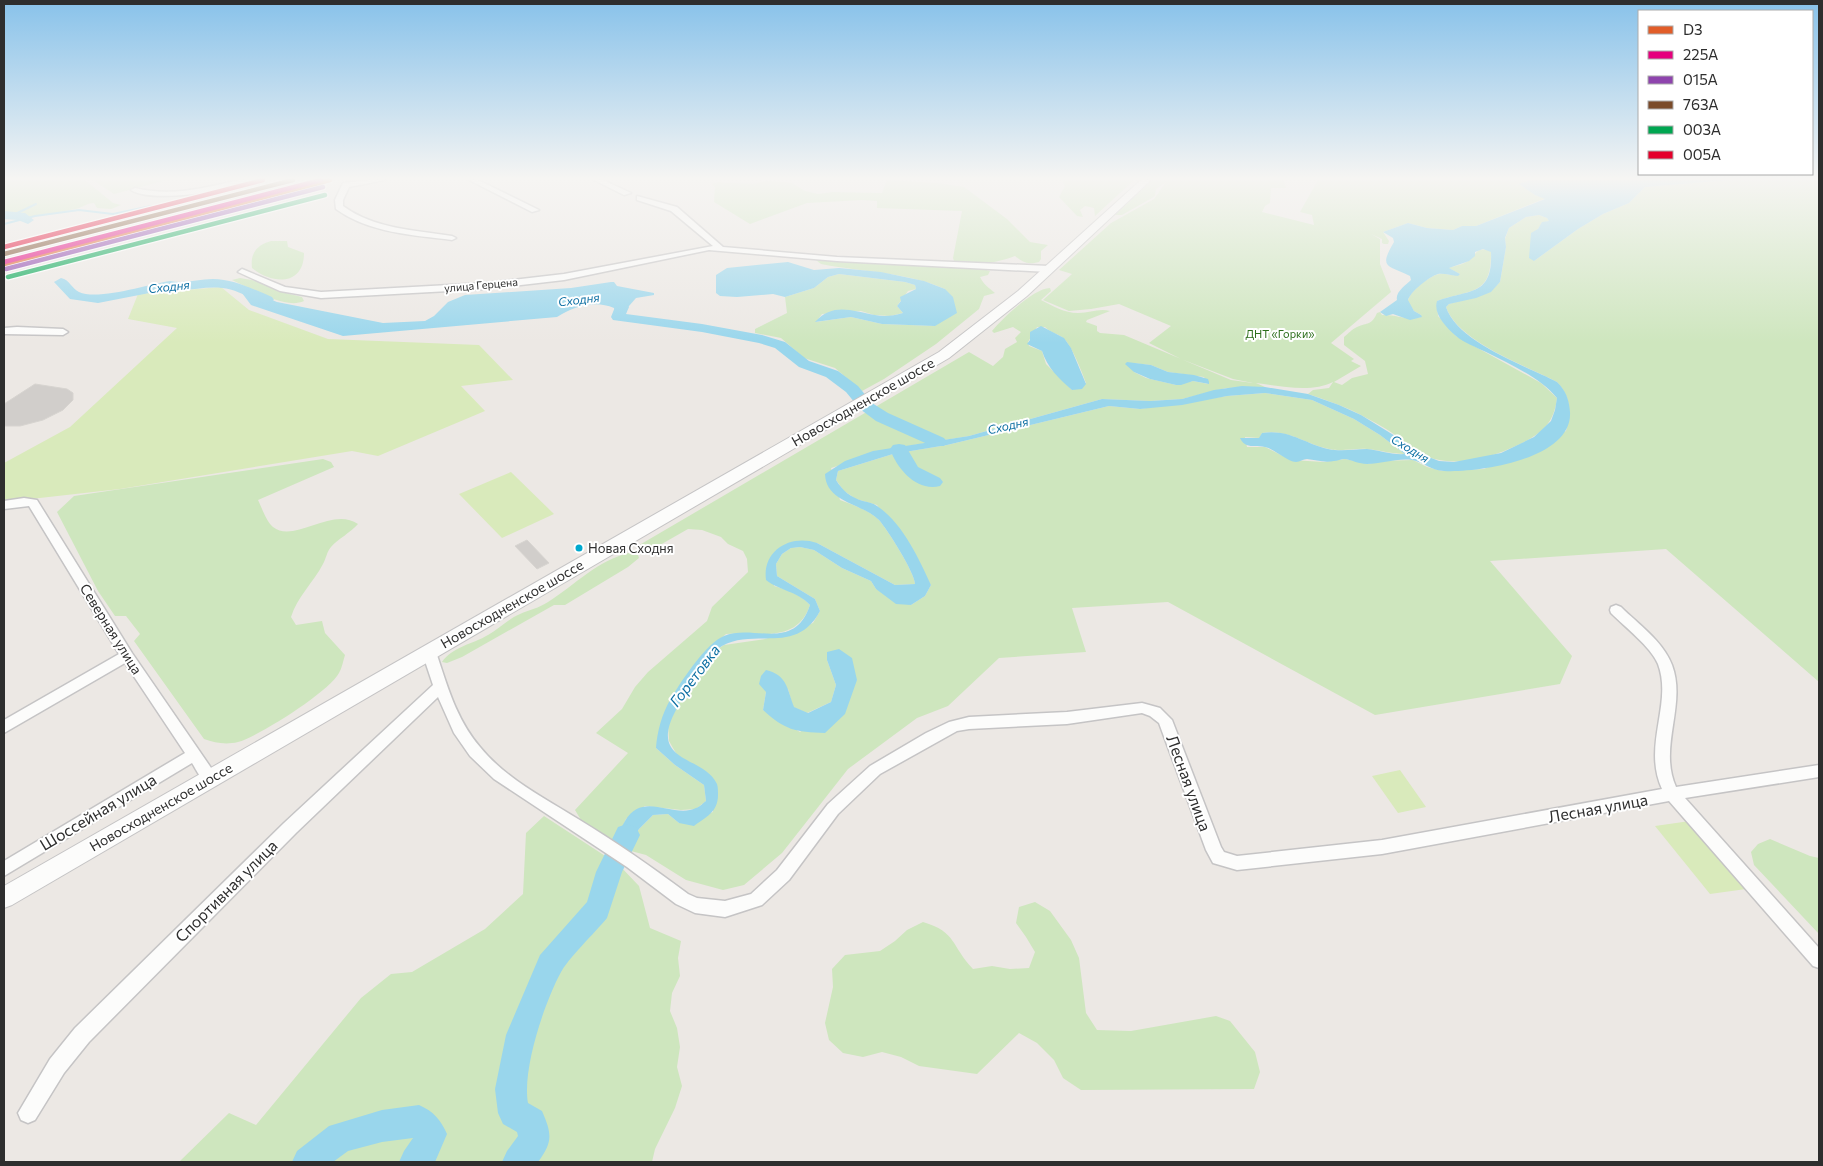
<svg xmlns="http://www.w3.org/2000/svg" width="1823" height="1166" viewBox="0 0 1823 1166" font-family="Commissioner,sans-serif">
<style>
.green{fill:#cee6be;fill-rule:evenodd}
.pitch{fill:#d9eabb}
.water{fill:#99d6ec}
.lines{fill:none;stroke-linecap:round;stroke-linejoin:round}
.stream{stroke:#99d6ec;stroke-width:2}
.river{fill:#99d6ec;fill-rule:evenodd}
.building{fill:#d1cecb;stroke:#d7d4d0}
.minor-casing{stroke:#c5c4c5;stroke-width:3}
.secondary-casing{stroke:#c5c4c5;stroke-width:2}
.minor{fill:#fcfcfb;fill-rule:evenodd}
.secondary{fill:#fcfcfb;fill-rule:evenodd}
.rail-1-casing{stroke:#fff;stroke-width:7}
.rail-2-casing{stroke:#fff;stroke-width:7}
.rail-3-casing{stroke:#fff;stroke-width:7}
.rail-4-casing{stroke:#fff;stroke-width:7}
.rail-5-casing{stroke:#fff;stroke-width:7}
.rail-6-casing{stroke:#fff;stroke-width:7}
.rail-1{stroke:#e15d29;stroke-width:4.5}
.rail-2{stroke:#e5007d;stroke-width:4.5}
.rail-3{stroke:#8e44ad;stroke-width:4.5}
.rail-4{stroke:#7a4b2a;stroke-width:4.5}
.rail-5{stroke:#00a651;stroke-width:4.5}
.rail-6{stroke:#e4002b;stroke-width:4.5}
.bus-dot{fill:#00a9ce;stroke:#fff;stroke-width:2}
.labels{text-anchor:middle;stroke-width:4;stroke-linejoin:round;paint-order:stroke}
.far-street-label{font-size:11px;fill:#2e2e2e;stroke:#fff}
.far-park-label{font-size:11px;fill:#2c6e1b;stroke:#fff}
.far-water-label{font-size:12px;font-style:italic;fill:#0d6fa3;stroke:#fff}
.bus-label{font-size:13px;fill:#2e2e2e;stroke:#fff;text-anchor:start}
.street-label{font-size:14px;fill:#2e2e2e;stroke:#fff}
.water-label{font-size:15px;font-style:italic;fill:#0d6fa3;stroke:#fff}
.near-street-label{font-size:16px;fill:#2e2e2e;stroke:#fff}
</style>
<rect width="100%" height="100%" fill="#ece8e4"/>
<g class="green">
<path d="M4 180H85L113 203 121 205 111 209 97 208 94 203C86 203 82 208 75 209 52 214 27 218 4 219Z"/>
<path d="M93 180H167L114 194Z"/>
<path d="M887 180 938 183 964 187 1007 219 1030 242 1048 245 1041 251V259L1039 262C1028 265 1023 263 1015 256 996 263 974 267 954 261L953 258 962 211 877 208V201L862 200 807 203 750 224 714 202 715 187 712 184 717 182 753 184 765 181 786 182 792 183 805 191 818 194 832 192 882 193Z"/>
<path d="M1062 180H1134L1095 216 1094 208 1085 206 1080 210 1083 217 1077 216 1059 197 1065 186Z"/>
<path d="M1152 180H1284L1286 188H1271L1270 203 1265 206 1262 212 1314 225 1312 215 1300 212 1318 180H1530L1520 184 1535 195 1546 198 1476 226H1462L1453 230 1427 228 1408 223 1383 232 1389 241 1388 244H1384L1382 243V239L1371 234 1380 239V264L1391 292 1331 343 1354 359 1351 361 1361 366 1334 382 1342 385 1352 378 1368 374 1365 361 1344 345V337C1348 334 1352 329 1357 327 1368 322 1371 326 1377 313L1380 312 1382 315C1396 314 1407 321 1421 317V315L1414 311 1408 302C1408 292 1430 275 1440 274 1447 273 1452 277 1460 274L1448 268C1454 266 1462 265 1468 261 1478 255 1474 246 1491 251 1492 297 1470 289 1437 301L1438 316 1456 336 1541 383 1557 398C1554 424 1541 434 1518 445 1486 460 1447 470 1415 451 1410 448 1406 443 1401 439 1389 430 1374 422 1361 415 1344 406 1326 400 1308 394L1313 390 1329 388 1333 382C1312 393 1279 386 1256 383L1265 387 1226 388 1182 399 1150 401 1102 399 969 436 896 448 831 468 840 500C853 505 869 510 879 520 887 529 915 573 915 584L895 585 817 543 775 551 774 586C788 590 800 594 810 605 797 644 758 632 726 634L702 655 656 748 675 765 704 785 706 801 696 809 681 810 645 806 626 819 616 842 581 820 575 810 628 753 596 733 622 709 635 687 648 672 707 621 712 607 748 572 747 559 743 551 728 544 721 537 702 530 688 529 646 553 636 547 969 352 993 366 1003 357 1005 349 1017 342 1015 338 1021 332 1013 327 994 333 992 331C1003 318 1034 288 1050 288L1051 291 1041 300C1053 306 1064 313 1078 313 1090 313 1099 308 1110 311L1087 320 1086 322 1097 326V331L1100 333 1124 335 1231 380 1253 383 1233 379 1181 359 1149 343 1171 326 1119 304 1091 309 1069 311 1043 300 1072 274 1059 270 1111 223 1154 199 1166 182 1156 189 1155 196 1152 198 1122 215H1115ZM1037 327H1045C1051 333 1056 333 1062 337 1071 343 1082 372 1086 383L1072 390 1046 364 1042 351 1029 346 1028 342ZM1132 363 1151 365 1168 372 1204 377 1208 384 1193 381 1176 385 1146 378 1134 372Z"/>
<path d="M1731 180H1819V682L1666 549 1490 561 1572 656 1560 684 1375 715 1168 602 1072 608 1086 652 999 658 948 706 917 718 848 769 782 853 744 885 723 890 686 880 646 855 627 850 639 829 653 815 668 814 679 823 713 812 709 774 677 755 669 741 668 724 687 688 716 650 724 645 765 639 813 623 820 611 815 599 777 576 776 564 782 554 791 548 800 547 814 550 842 568 871 581 876 589 911 605 925 596 931 585 877 505 856 499 844 491 836 480 838 471 893 454 947 445 1109 406 1140 409 1227 396 1265 393 1312 400 1354 419 1380 435 1405 454C1392 454 1380 450 1367 449 1354 448 1342 452 1329 449 1304 444 1289 429 1262 433L1260 438 1245 437 1247 447H1265L1291 460 1324 462 1345 459 1369 464 1378 461 1413 460 1427 467 1442 471 1484 469 1566 431C1571 411 1571 397 1557 382 1525 365 1458 342 1446 307L1449 304 1490 292 1500 282 1506 247 1505 239 1509 228 1526 217 1539 215 1547 218 1549 221 1542 223 1538 229 1534 261 1578 229 1603 214 1629 203 1645 187ZM827 660 857 680 800 732 763 710 766 692 788 689 793 707 807 713 831 702 836 685Z"/>
<path d="M271 241H287L288 247 304 253C304 286 272 285 252 268 250 253 257 245 271 241Z"/>
<path d="M816 260 983 269 990 271 988 275 980 277C984 285 988 287 995 293L984 296 979 309 936 344 884 379 862 391 835 368 804 358 781 338 755 333V329L787 313 785 297 814 288 828 277 839 274 905 282 915 285 916 289 908 291 897 306 903 313 890 316 874 315 861 311 822 314 816 322 851 317 882 324 935 326 945 289C906 272 862 272 821 264Z"/>
<path d="M240 278 257 281 278 291 302 297 304 301C285 310 250 288 232 280Z"/>
<path d="M323 459 331 462 334 467 258 500C262 508 266 521 273 527 294 544 332 506 358 524 350 533 338 539 331 547 327 551 326 559 323 564 313 583 297 597 291 617L296 625 322 621 325 633 345 655C343 661 342 668 339 673 329 692 259 736 238 742 226 745 215 743 204 739L134 641 140 634 126 616H115L98 591 57 512 74 496Z"/>
<path d="M629 553 638 555 639 558 628 567 565 605H554L462 657 447 663 442 662C452 647 473 644 488 635 499 629 508 619 520 614 529 610 539 608 548 602 575 585 598 560 629 553Z"/>
<path d="M544 816 619 865 639 886 650 928 681 941 678 958 680 976 672 993 670 1011 677 1028 680 1047 677 1067 682 1086 675 1108 655 1149 652 1162H179L229 1113 256 1125 361 998 391 974 412 972 485 929 523 894 526 833Z"/>
<path d="M1770 839 1810 856 1819 858V934L1754 865 1751 852 1758 844Z"/>
<path d="M1035 902 1050 911 1071 940 1079 958 1086 1013 1097 1030 1131 1031 1216 1016 1230 1021 1255 1052 1260 1072 1254 1089 1081 1090 1063 1078 1054 1060 1037 1043 1019 1033 977 1074 919 1066 901 1057 882 1052 863 1057 843 1053 829 1040 825 1023 833 987 832 969 845 955 880 951 895 941 907 930 923 922C957 932 951 946 973 969L992 966 1010 969 1029 968 1035 952 1026 937 1016 923 1019 907Z"/>
</g>
<g class="pitch">
<path d="M221 287 249 310 328 339 479 345 513 380 461 386 485 411 378 456 352 451 120 489 4 502V463L70 427 177 328 128 319 138 294Z"/>
<path d="M511 472 554 514 502 538 459 494Z"/>
<path d="M1400 770 1426 807 1398 813 1372 776Z"/>
<path d="M1690 821 1746 889 1710 894 1655 826Z"/>
</g>
<g class="water">
<path d="M1530 180H1731L1645 187 1629 203 1603 214 1578 229 1534 261 1529 258 1531 233 1538 229 1542 222 1549 221 1547 218 1539 215 1526 217 1509 228 1505 238 1506 247 1500 282 1491 292 1476 298 1449 304 1446 307C1457 342 1526 366 1557 382 1566 391 1569 399 1570 412 1573 459 1478 473 1444 471 1432 471 1423 462 1412 460 1397 458 1381 464 1367 464 1359 464 1352 460 1345 459 1341 459 1337 461 1334 461 1324 463 1316 460 1307 459 1303 459 1300 462 1296 462 1286 461 1275 449 1265 447 1254 444 1246 450 1240 438H1259L1262 433C1289 429 1303 443 1328 449 1342 452 1353 449 1367 449 1379 450 1391 455 1405 454L1380 435 1354 419 1312 400 1265 393 1227 396 1182 405 1140 409 1109 406 947 445 893 454 838 471 836 480C843 491 850 497 863 501 867 502 873 503 877 506 902 522 919 559 931 585L925 596 911 605 896 604 876 589 871 581 842 568 814 550 800 547 791 548 782 554 776 564 777 576 815 599 820 611C796 656 755 627 722 646 706 655 684 694 676 710 647 764 704 755 717 784 718 787 718 792 718 795 718 812 706 817 694 826L679 823 668 814 653 815 639 829 627 850 616 842C619 835 621 827 625 821 643 790 673 819 696 808 700 807 703 803 706 801L704 785 675 765 656 748C657 732 662 714 670 700 680 683 706 643 724 636 753 623 794 653 810 605 797 591 780 591 766 580 762 550 791 534 817 543L895 585 915 584C915 573 887 529 879 520 862 503 826 503 825 474L845 461 873 451 969 436 1102 399 1150 401 1182 399 1214 390 1242 386 1265 387 1308 394 1339 405 1361 415 1400 439 1413 451 1439 461 1454 462 1501 453 1534 437 1551 421 1555 410 1557 398C1540 377 1509 364 1486 352 1476 347 1464 343 1456 336 1446 327 1433 314 1437 301 1469 289 1493 297 1491 252L1483 249 1475 252V256L1469 261 1449 268 1460 274 1458 276C1452 276 1444 273 1438 274 1429 277 1411 291 1408 300L1414 311 1421 315 1422 317 1410 320 1393 314 1386 316 1380 312 1397 300C1395 292 1406 285 1411 280L1410 276C1388 265 1378 269 1394 242L1393 238 1383 232 1408 223 1427 228 1453 230 1462 226H1476L1545 199 1535 195 1519 184Z"/>
<path d="M788 262 814 270 839 268 881 272 924 281 945 289 953 297 957 313 935 326 882 324 851 317 815 322C833 302 852 311 875 315 884 317 893 316 903 313L897 306 901 301 900 297 916 289 915 285 905 282 839 274 828 277 814 288 785 297 773 294 737 297 720 296 716 293V275L727 268Z"/>
<path d="M611 282H614L617 286 654 293V295L636 298 622 314 616 313 614 308C595 300 575 306 557 317L343 336 251 305 242 293 245 289 277 302 383 323 425 321 434 316 448 302 465 295 571 288Z"/>
<path d="M1041 326 1064 338 1071 348 1086 384 1082 389 1072 390C1059 379 1047 367 1042 351L1027 344 1030 340V332Z"/>
<path d="M1127 362 1151 365 1168 372 1194 375 1208 379 1209 382V384L1193 381 1181 385H1176L1150 379 1134 372 1125 364Z"/>
<path d="M839 649 852 658 857 680 845 714 825 733C795 732 785 730 763 710L766 692 759 684 761 676 766 670C787 675 787 688 794 707L808 713 831 702 836 685 827 660V652Z"/>
</g>
<g class="lines">
<g class="stream">
<path d="M9 217 36 204"/>
<path d="M4 224 35 216 79 210 113 214 151 206H183L266 187"/>
</g>
<g class="river">
<path d="M4 211 25 213 34 220 28 224 18 220 4 219Z"/>
<path d="M61 278C70 280 72 289 79 292 98 301 149 284 170 281 185 284 198 279 213 279 233 279 253 289 272 297L274 300 267 304C252 300 237 289 222 288 204 286 188 292 170 289L98 303 70 299 54 282Z"/>
<path d="M607 293 620 295 629 307 626 314 702 324 762 335 785 342 809 361 838 371 858 386 872 403 888 413 944 438 947 442 944 446H932L876 421 860 409 846 392 826 377 799 367 775 348 759 343 702 332 613 320 611 317 615 307 611 302 602 300 600 297Z"/>
<path d="M899 444 905 445 918 467 940 478 943 482 940 486C917 492 897 469 890 449L893 445Z"/>
<path d="M627 824 636 827 640 835 622 872 607 918C595 933 568 958 560 974 544 1004 522 1070 528 1103L542 1111C552 1134 553 1142 538 1162H502L507 1151 518 1136 517 1132 503 1124 498 1113 495 1089 506 1035 540 955 587 902 596 872 618 827Z"/>
<path d="M419 1105C433 1111 441 1120 447 1134L435 1162H399L404 1151 413 1138 382 1142 348 1151 333 1162H292L297 1151 329 1126 382 1110Z"/>
</g>
</g>
<g class="building">
<path d="M35 384 67 389 73 393V400L63 410 43 420 20 426H4V404Z"/>
<path d="M527 540 549 563 537 569 515 546Z"/>
</g>
<g class="lines">
<g class="minor-casing">
<g id="minor">
<path d="M239 180H250C231 192 151 203 131 190L135 188C171 197 204 188 239 180Z"/>
<path d="M369 180H385L349 187 343 200V206C374 229 415 230 452 236L456 238 452 240C413 235 369 233 336 209L335 200 343 183Z"/>
<path d="M469 180H478L539 210 532 212Z"/>
<path d="M594 180H603L631 193 624 195Z"/>
<path d="M637 196 677 207 723 247 837 257 1049 266 1053 269 1049 272 837 261 709 250 564 280 486 289 321 298 280 291 238 272 242 269 285 287 321 292 486 283 564 274 713 246 671 211 637 200Z"/>
<path d="M17 327 63 329 68 332 63 335 4 334V328Z"/>
<path d="M24 498 37 500 132 653 218 778 215 782C203 787 198 772 192 763L4 876V861L185 753 125 663 4 733V720L119 654 29 506 4 509V501Z"/>
<path d="M1616 605 1621 607C1638 624 1663 641 1672 665 1687 705 1658 747 1676 787L1819 765V777L1685 798 1819 948V968L1813 966 1669 801 1382 854 1237 870 1213 863 1206 850 1159 723 1150 716 1142 713 1067 724 969 729 957 731 880 774 838 814 789 880 762 905 725 917 695 913 676 904 627 867 494 779 470 756 454 733 438 697 296 833 89 1042 64 1073 35 1120 28 1123 21 1120 18 1113 50 1059 75 1028 284 823 433 685 422 652 424 649H434L436 652C447 685 456 719 480 747 505 778 544 798 578 819 616 842 652 867 688 894L697 898 725 901 751 894 777 870 828 804 870 766 926 733 949 722 969 717 1067 712 1142 703 1160 708 1172 720 1221 847 1224 852 1237 856 1382 840 1662 789C1642 745 1673 704 1658 664 1651 647 1625 627 1611 613L1610 610 1611 607Z"/>
</g>
</g>
<g class="secondary-casing">
<path id="secondary" d="M1141 180H1151L1027 296 949 358 12 905 4 908V886L939 352 1018 291Z"/>
</g>
<use href="#minor" class="minor"/>
<use href="#secondary" class="secondary"/>
<g class="rail-1-casing">
<path id="rail-1" d="M4 264 330 180"/>
</g>
<g class="rail-2-casing">
<path id="rail-2" d="M4 262 321 180"/>
</g>
<g class="rail-3-casing">
<path id="rail-3" d="M6 269 323 187"/>
</g>
<g class="rail-4-casing">
<path id="rail-4" d="M4 254 293 180"/>
</g>
<g class="rail-5-casing">
<path id="rail-5" d="M8 277 325 195"/>
</g>
<g class="rail-6-casing">
<path id="rail-6" d="M4 247 263 180"/>
</g>
<use href="#rail-1" class="rail-1"/>
<use href="#rail-2" class="rail-2"/>
<use href="#rail-3" class="rail-3"/>
<use href="#rail-4" class="rail-4"/>
<use href="#rail-5" class="rail-5"/>
<use href="#rail-6" class="rail-6"/>
</g>
<linearGradient id="sky" x2="0" y2="1"><stop stop-color="#88c2ea"/><stop offset="0.52" stop-color="#f6f5f3"/><stop offset="1" stop-color="#f6f5f3" stop-opacity="0"/></linearGradient>
<rect width="1823" height="343" fill="url(#sky)"/>
<circle class="bus-dot" cx="579" cy="548" r="4.5"/>
<g class="labels">
<g class="far-street-label">
<text transform="translate(481 285) rotate(-5)" y="4">улица Герцена</text>
</g>
<g class="far-park-label">
<text x="1280" y="338">ДНТ «Горки»</text>
</g>
<g class="far-water-label">
<text transform="translate(169 287) rotate(-6)" y="4">Сходня</text>
<text transform="translate(579 300) rotate(-7)" y="4">Сходня</text>
<text transform="translate(1008 426) rotate(-13)" y="4">Сходня</text>
<text transform="translate(1410 449) rotate(31)" y="4">Сходня</text>
</g>
<g class="bus-label">
<text x="588" y="553">Новая Сходня</text>
</g>
<g class="street-label">
<text transform="translate(863 402) rotate(-30)" y="5">Новосходненское шоссе</text>
<text transform="translate(512 604) rotate(-30)" y="5">Новосходненское шоссе</text>
<text transform="translate(111 629) rotate(58)" y="5">Северная улица</text>
<text transform="translate(161 807) rotate(-30)" y="5">Новосходненское шоссе</text>
</g>
<g class="water-label">
<text transform="translate(695 676) rotate(-53)" y="5">Горетовка</text>
</g>
<g class="near-street-label">
<text transform="translate(1189 783) rotate(70)" y="6">Лесная улица</text>
<text transform="translate(1598 808) rotate(-10)" y="6">Лесная улица</text>
<text transform="translate(98 812) rotate(-31)" y="6">Шоссейная улица</text>
<text transform="translate(226 891) rotate(-45)" y="6">Спортивная улица</text>
</g>
</g>
<rect width="1823" height="1166" fill="none" stroke="#2e2e2e" stroke-width="10"/>
<rect x="1638" y="10" width="175" height="165" fill="#ffffff" stroke="#ababab"/>
<rect x="1648" y="26" width="25" height="8" fill="#e15d29" stroke="#ababab"/>
<text x="1683" y="35" font-size="15" fill="#2e2e2e">D3</text>
<rect x="1648" y="51" width="25" height="8" fill="#e5007d" stroke="#ababab"/>
<text x="1683" y="60" font-size="15" fill="#2e2e2e">225А</text>
<rect x="1648" y="76" width="25" height="8" fill="#8e44ad" stroke="#ababab"/>
<text x="1683" y="85" font-size="15" fill="#2e2e2e">015А</text>
<rect x="1648" y="101" width="25" height="8" fill="#7a4b2a" stroke="#ababab"/>
<text x="1683" y="110" font-size="15" fill="#2e2e2e">763А</text>
<rect x="1648" y="126" width="25" height="8" fill="#00a651" stroke="#ababab"/>
<text x="1683" y="135" font-size="15" fill="#2e2e2e">003А</text>
<rect x="1648" y="151" width="25" height="8" fill="#e4002b" stroke="#ababab"/>
<text x="1683" y="160" font-size="15" fill="#2e2e2e">005А</text>
</svg>
